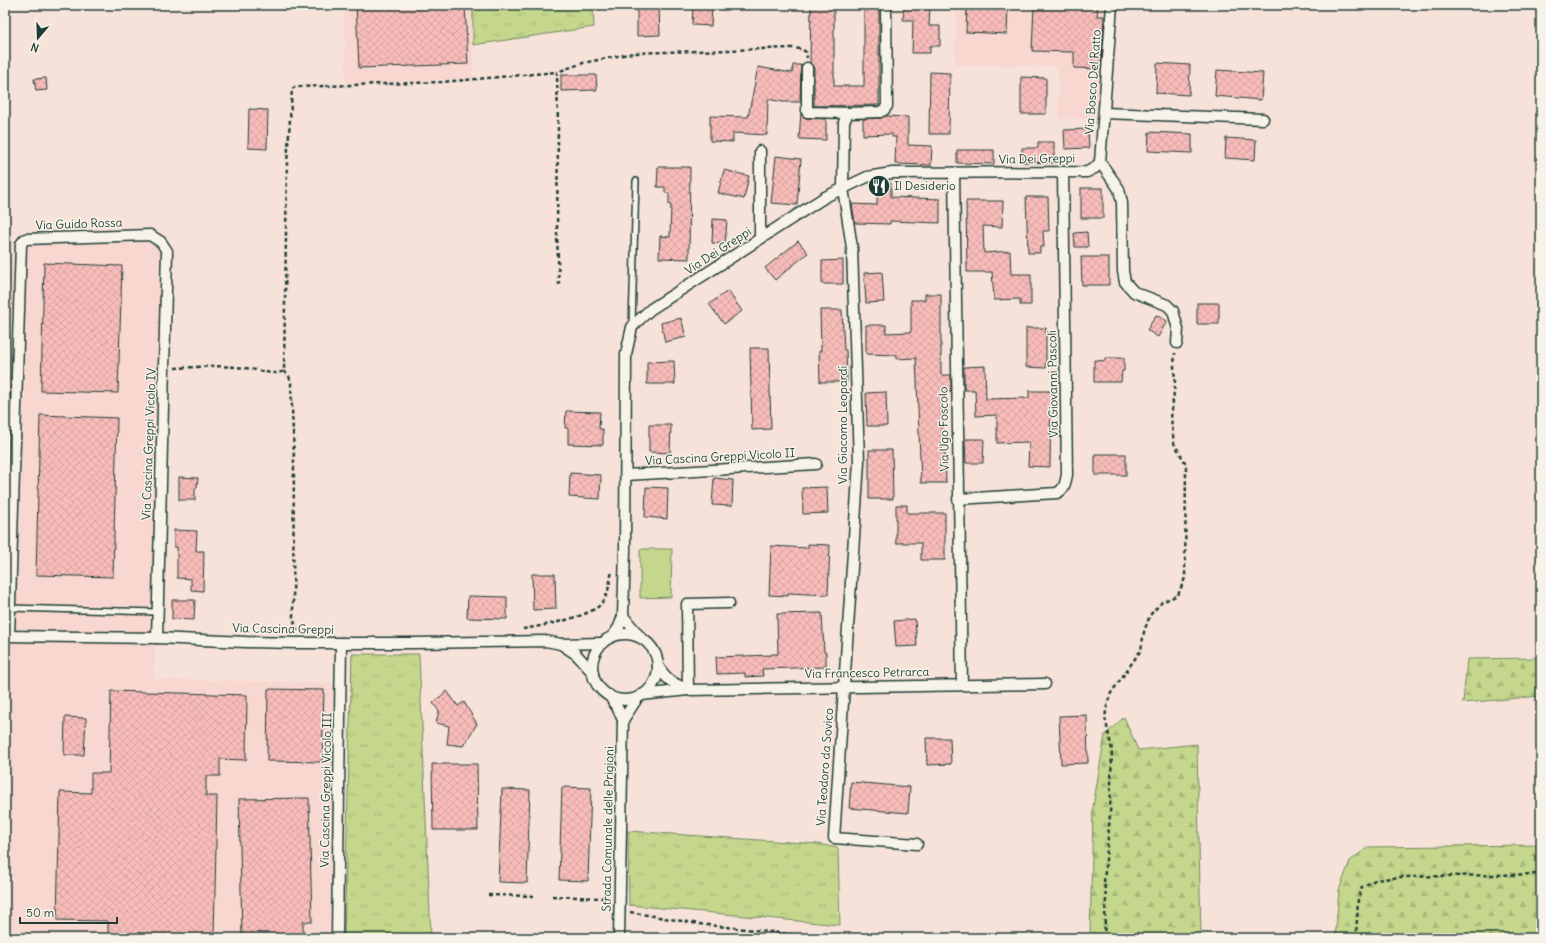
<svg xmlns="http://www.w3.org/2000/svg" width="1546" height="943" viewBox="0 0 1546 943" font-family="Delius,sans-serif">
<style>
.built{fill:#f7d7d0}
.grass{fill:url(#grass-tufts);stroke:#728a60}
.forest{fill:url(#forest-firs);stroke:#728a60}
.park{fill:#c4d78c;stroke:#728a60}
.building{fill:url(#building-cross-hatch);stroke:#1f3d34}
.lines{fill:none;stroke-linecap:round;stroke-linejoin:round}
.lane-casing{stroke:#1f3d34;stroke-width:8}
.street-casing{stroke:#1f3d34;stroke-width:13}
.path{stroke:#1f3d34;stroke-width:2.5;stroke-dasharray:4 3;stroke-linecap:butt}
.lane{stroke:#f7f3e8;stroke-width:5}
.street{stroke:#f7f3e8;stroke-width:10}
.labels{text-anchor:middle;stroke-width:3;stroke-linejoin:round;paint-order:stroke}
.street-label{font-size:12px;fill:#1f3d34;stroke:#f7f3e8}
.poi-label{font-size:12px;fill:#1f3d34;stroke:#f7f3e8;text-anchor:start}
</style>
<defs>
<pattern id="grass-tufts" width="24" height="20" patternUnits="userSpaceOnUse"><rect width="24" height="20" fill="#c4d78c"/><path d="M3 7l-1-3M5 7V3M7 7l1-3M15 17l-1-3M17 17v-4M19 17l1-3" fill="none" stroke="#a8b979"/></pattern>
<pattern id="forest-firs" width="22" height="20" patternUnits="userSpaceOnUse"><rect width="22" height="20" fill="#c4d78c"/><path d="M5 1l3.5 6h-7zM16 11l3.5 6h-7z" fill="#a8b979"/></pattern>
<pattern id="building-cross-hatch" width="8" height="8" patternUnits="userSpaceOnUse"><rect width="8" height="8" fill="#f8bcba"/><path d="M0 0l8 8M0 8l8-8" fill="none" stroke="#d4a2a0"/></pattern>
</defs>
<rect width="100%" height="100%" fill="#f7e2da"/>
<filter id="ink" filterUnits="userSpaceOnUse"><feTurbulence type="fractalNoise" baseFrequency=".025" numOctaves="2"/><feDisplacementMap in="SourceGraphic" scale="8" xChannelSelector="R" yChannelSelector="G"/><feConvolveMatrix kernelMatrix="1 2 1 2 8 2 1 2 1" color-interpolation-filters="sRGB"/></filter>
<g filter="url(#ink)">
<g class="built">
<path d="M344 5H473V78L346 85Z"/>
<path d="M956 5H1105L1102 69 1098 119H1059L1058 66 955 65Z"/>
<path d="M169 237 154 679 336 683 332 938H5V241Z"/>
</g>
<g class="grass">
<path d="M473 5H593L594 27 473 45Z"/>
<path d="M352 654H419L431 938H344Z"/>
<path d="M628 831 818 844 838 848 840 925 629 905Z"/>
</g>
<g class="forest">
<path d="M1541 658V696L1463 703 1467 659Z"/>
<path d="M1124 717 1138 750 1197 744 1201 938H1090L1093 807 1105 735Z"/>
<path d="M1541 845V938H1335L1339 890 1350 861 1368 847Z"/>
</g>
<path class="park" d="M640 549H672L671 597 640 598Z"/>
<g class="building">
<path d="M356 5H465L468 64 359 68Z"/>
<path d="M637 5H659L660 35 637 36Z"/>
<path d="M693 5H712L711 26 692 25Z"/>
<path d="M811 5H834V86H864V5H879V105L814 106V68L810 63Z"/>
<path d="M904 5H930L929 26H940V46H930V53H912L913 20H903Z"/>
<path d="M967 5H1008L1007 34 966 32Z"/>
<path d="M1034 5H1098L1097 16H1104L1101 69 1074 68V52L1032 51Z"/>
<path d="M1157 63 1190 65 1189 95 1156 93Z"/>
<path d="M793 65H801L800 102H783L768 99 767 135 733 133V142L710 141V116L748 117 758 67 792 73Z"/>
<path d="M1217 70 1263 73 1261 100 1215 96Z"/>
<path d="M930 72 950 73 949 134H929Z"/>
<path d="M561 75H596L597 90 561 91Z"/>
<path d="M1021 77 1046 78V114H1021Z"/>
<path d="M46 78 47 90 36 91 34 79Z"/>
<path d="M249 109 268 110 267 149 248 148Z"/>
<path d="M801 112 802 116 806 118 826 119V140L799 139Z"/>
<path d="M886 116 908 117V145L932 146 931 165 895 164 896 137H892V134L863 135V119L880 118Z"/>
<path d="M1088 129 1089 148 1065 149 1064 130Z"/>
<path d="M1149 132 1192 134V153L1148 151Z"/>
<path d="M1226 138 1256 140 1255 160 1225 158Z"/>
<path d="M1038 142H1054V163L1022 162V148H1038Z"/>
<path d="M957 150H994V164L957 163Z"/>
<path d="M776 156 801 159 797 205 771 203Z"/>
<path d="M658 167H690L689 259 659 258 660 236 670 237 671 205H669V193H665V187H657Z"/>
<path d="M724 170 749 176 744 199 718 193Z"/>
<path d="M877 183H891V197L940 199V223L890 221V224L855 223 852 204 877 205Z"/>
<rect x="1081" y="188" width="22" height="30"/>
<path d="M1026 197H1048L1049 231H1043L1044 247H1040V253H1028Z"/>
<path d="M966 201H1003L1002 227 983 226 984 253 1010 251 1011 274H1031V305H1020V299L994 300 992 272H967Z"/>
<path d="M713 219 727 220 725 244 712 243Z"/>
<path d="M1087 232 1088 247H1075L1074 233Z"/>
<path d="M798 241 808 253 775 280 765 268Z"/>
<path d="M1081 257H1109V285H1082Z"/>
<path d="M843 260V284H822V261Z"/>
<path d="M44 263 122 266 118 393 41 391Z"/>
<path d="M882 272 884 302 866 303 864 273Z"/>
<path d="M728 291 742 311 724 324 709 304Z"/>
<path d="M925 294H941V375H951V391H943L944 398H941L942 452H945L946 483H921L916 358 897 359V355L866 354V325H886V333L911 332V300H925Z"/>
<rect x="1197" y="303" width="22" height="21"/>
<path d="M820 310H842L844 350H846L847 382H820L819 351H821Z"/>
<path d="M1156 315 1167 321 1158 337 1147 330Z"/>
<path d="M681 318 686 337 665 342 661 323Z"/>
<path d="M1026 328H1046V368L1026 367Z"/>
<path d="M750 348H769L771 429 752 430Z"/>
<path d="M1105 358H1124V371H1122L1121 382H1094V360L1105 361Z"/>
<path d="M674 361 675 384H647V362Z"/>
<path d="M985 366 986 399 1029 398V391H1051L1050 467 1028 466 1029 442 997 443V415L976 416 975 390H964V367Z"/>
<path d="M886 392 887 426H867L866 393Z"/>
<path d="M566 411 600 412 599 429H603V445L568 444V428H565Z"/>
<path d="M40 415 117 418 113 577 36 575Z"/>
<path d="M649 425H671L670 453 649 452Z"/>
<path d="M965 439H984L983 463H966Z"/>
<path d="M869 450H892L893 499H869Z"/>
<rect x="1095" y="454" width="31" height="21"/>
<path d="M570 473 601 475 600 499 569 497Z"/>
<path d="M179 477 198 478 197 488H195V500H179Z"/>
<path d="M714 478 733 480 732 506 712 505Z"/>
<path d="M646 487 668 488 667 519 645 517Z"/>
<path d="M827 487 828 513 803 514 802 488Z"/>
<path d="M896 505H907V513H945V560H921V543H896Z"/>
<path d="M174 530 197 531 196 551H204L203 591 191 590V579L177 578V547H174Z"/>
<path d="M808 544 830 545 828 595 788 593V596L769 595 771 546 808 548Z"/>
<path d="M532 574H555L556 609 533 610Z"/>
<path d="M468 596 507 597V619L467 618Z"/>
<path d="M172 600H195L194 620 172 619Z"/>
<path d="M822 613 824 652H826V667L762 669 763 676 745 677V673L717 674 716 657 772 655V654H778L777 614Z"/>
<path d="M915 619 917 646 896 647 894 621Z"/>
<path d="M268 689 324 690 322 762 267 761Z"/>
<path d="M111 691 247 695 246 760 220 759V776H206V796H217L214 938 108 936V921L57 920 60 792 91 793V773H109Z"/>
<path d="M447 691 458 706 464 702 477 724 463 746 447 744 449 726 436 723 439 711 433 703Z"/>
<path d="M1087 715 1088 763 1061 764 1059 716Z"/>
<path d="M65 717 86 718 84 755H64Z"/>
<path d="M926 738H950L951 764 927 765Z"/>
<path d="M432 764H477L478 830H433Z"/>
<path d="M851 782 910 787 908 813 849 808Z"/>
<path d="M562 787 591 788 588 881 559 880Z"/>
<path d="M502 789 530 790 527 883 498 882Z"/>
<path d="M309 798 312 922H303V938H242L239 799Z"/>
</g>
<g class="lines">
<g class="lane-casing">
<g id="lane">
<path d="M632 326 636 181"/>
<path d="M10 608 157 612"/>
</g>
</g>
<g class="street-casing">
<g id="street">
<path d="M886 5 887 106 884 110 880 112 848 113 844 122 843 188 852 248 859 462 834 838 917 844"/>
<path d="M807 68V112L848 113"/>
<path d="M1104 113 1263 119"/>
<path d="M760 151V239"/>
<path d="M1100 162 1119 189 1122 203 1123 271 1125 282 1134 292 1167 305 1173 311 1178 329 1177 343"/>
<path d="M1100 162 1112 5"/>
<path d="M954 173 962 685"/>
<path d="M626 475 816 464"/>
<path d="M958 499 1057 493C1065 489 1065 483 1067 475L1063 172"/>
<path d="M623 616 625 550 626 354 632 327 641 318 651 309 825 197 867 177 892 173 1087 172 1095 168 1100 162"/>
<circle cx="625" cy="667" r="33"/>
<path d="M5 636 157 638 246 642 297 643H415L546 641 561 644 602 643"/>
<path d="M9 636 21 244 25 239 150 235 161 242 167 251 157 638"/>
<path d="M612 637 619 627 623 616 640 637"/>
<path d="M561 644 576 654 593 673"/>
<path d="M658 666C667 680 672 683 687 689"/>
<path d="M688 690 687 604 729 603"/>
<path d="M609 695 618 709 623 720 619 938"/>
<path d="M641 695 688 690 1045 684"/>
<path d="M623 720 638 697"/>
<path d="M337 938 341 643"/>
</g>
</g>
<g class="path">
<path d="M559 285 557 235 558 126 557 72 583 63 633 53 793 48 801 49 806 52 807 58"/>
<path d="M175 368C202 367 230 364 256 370 266 372 275 375 284 371L287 163 292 89 295 87 442 82 557 72"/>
<path d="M284 371 289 376 291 383 294 458 293 618 298 633"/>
<path d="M523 629C542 626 591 617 602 603 609 594 610 580 612 570"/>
<path d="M488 895 536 896"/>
<path d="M552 896 601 898 607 895V889"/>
<path d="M601 898 609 903"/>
<path d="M630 912 699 924 826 938"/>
<path d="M1104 938 1106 898 1104 882 1110 815 1112 750 1105 717 1108 701 1111 693 1141 650 1144 632 1150 615 1162 602 1178 595 1185 578 1186 464 1174 443 1171 418 1175 383 1174 366 1175 353"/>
<path d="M1356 938 1358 899 1362 887 1375 880 1401 877 1541 874"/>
</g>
<use href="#lane" class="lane"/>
<use href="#street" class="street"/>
</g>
</g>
<defs>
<g id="restaurant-disc" transform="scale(1.15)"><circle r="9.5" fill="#1f3d34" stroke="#f7f3e8"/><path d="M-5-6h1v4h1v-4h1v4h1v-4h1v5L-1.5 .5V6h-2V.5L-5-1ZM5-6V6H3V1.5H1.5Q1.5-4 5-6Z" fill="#fff"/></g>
</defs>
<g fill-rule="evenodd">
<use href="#restaurant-disc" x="879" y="186"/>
</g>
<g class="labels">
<g class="street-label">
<text transform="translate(1093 82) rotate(-86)" y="4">Via Bosco Del Ratto</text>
<text transform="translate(1037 159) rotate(-1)" y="4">Via Dei Greppi</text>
<text transform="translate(79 224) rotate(-2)" y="4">Via Guido Rossa</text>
<text transform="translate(718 251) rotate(-33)" y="4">Via Dei Greppi</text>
<text transform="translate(1053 384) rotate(-91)" y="4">Via Giovanni Pascoli</text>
<text transform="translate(843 425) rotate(-90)" y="4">Via Giacomo Leopardi</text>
<text transform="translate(944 429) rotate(-91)" y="4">Via Ugo Foscolo</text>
<text transform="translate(149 444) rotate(-88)" y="4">Via Cascina Greppi Vicolo IV</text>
<text transform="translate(720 457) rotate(-3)" y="4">Via Cascina Greppi Vicolo II</text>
<text transform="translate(283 629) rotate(1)" y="4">Via Cascina Greppi</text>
<text transform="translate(867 673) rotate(-1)" y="4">Via Francesco Petrarca</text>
<text transform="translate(825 767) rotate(-86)" y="4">Via Teodoro da Sovico</text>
<text transform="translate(326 790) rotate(-89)" y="4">Via Cascina Greppi Vicolo III</text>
<text transform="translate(608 829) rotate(-89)" y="4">Strada Comunale delle Prigioni</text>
</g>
<g class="poi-label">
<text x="894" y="190">Il Desiderio</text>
</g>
</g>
<rect width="1546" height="943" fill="none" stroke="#f7f3e8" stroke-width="20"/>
<rect x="10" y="10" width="1526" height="923" fill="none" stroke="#1f3d34" stroke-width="1.5" filter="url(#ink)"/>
<g transform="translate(38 38) rotate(199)" stroke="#f7f3e8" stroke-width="3" paint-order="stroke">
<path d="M0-3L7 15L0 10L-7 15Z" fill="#1f3d34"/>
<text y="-6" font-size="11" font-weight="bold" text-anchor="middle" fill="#1f3d34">N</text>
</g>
<path d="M20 917v6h97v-6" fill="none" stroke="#1f3d34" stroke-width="2"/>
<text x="26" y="917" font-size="12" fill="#1f3d34" stroke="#f7f3e8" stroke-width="3" paint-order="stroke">50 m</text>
</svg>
